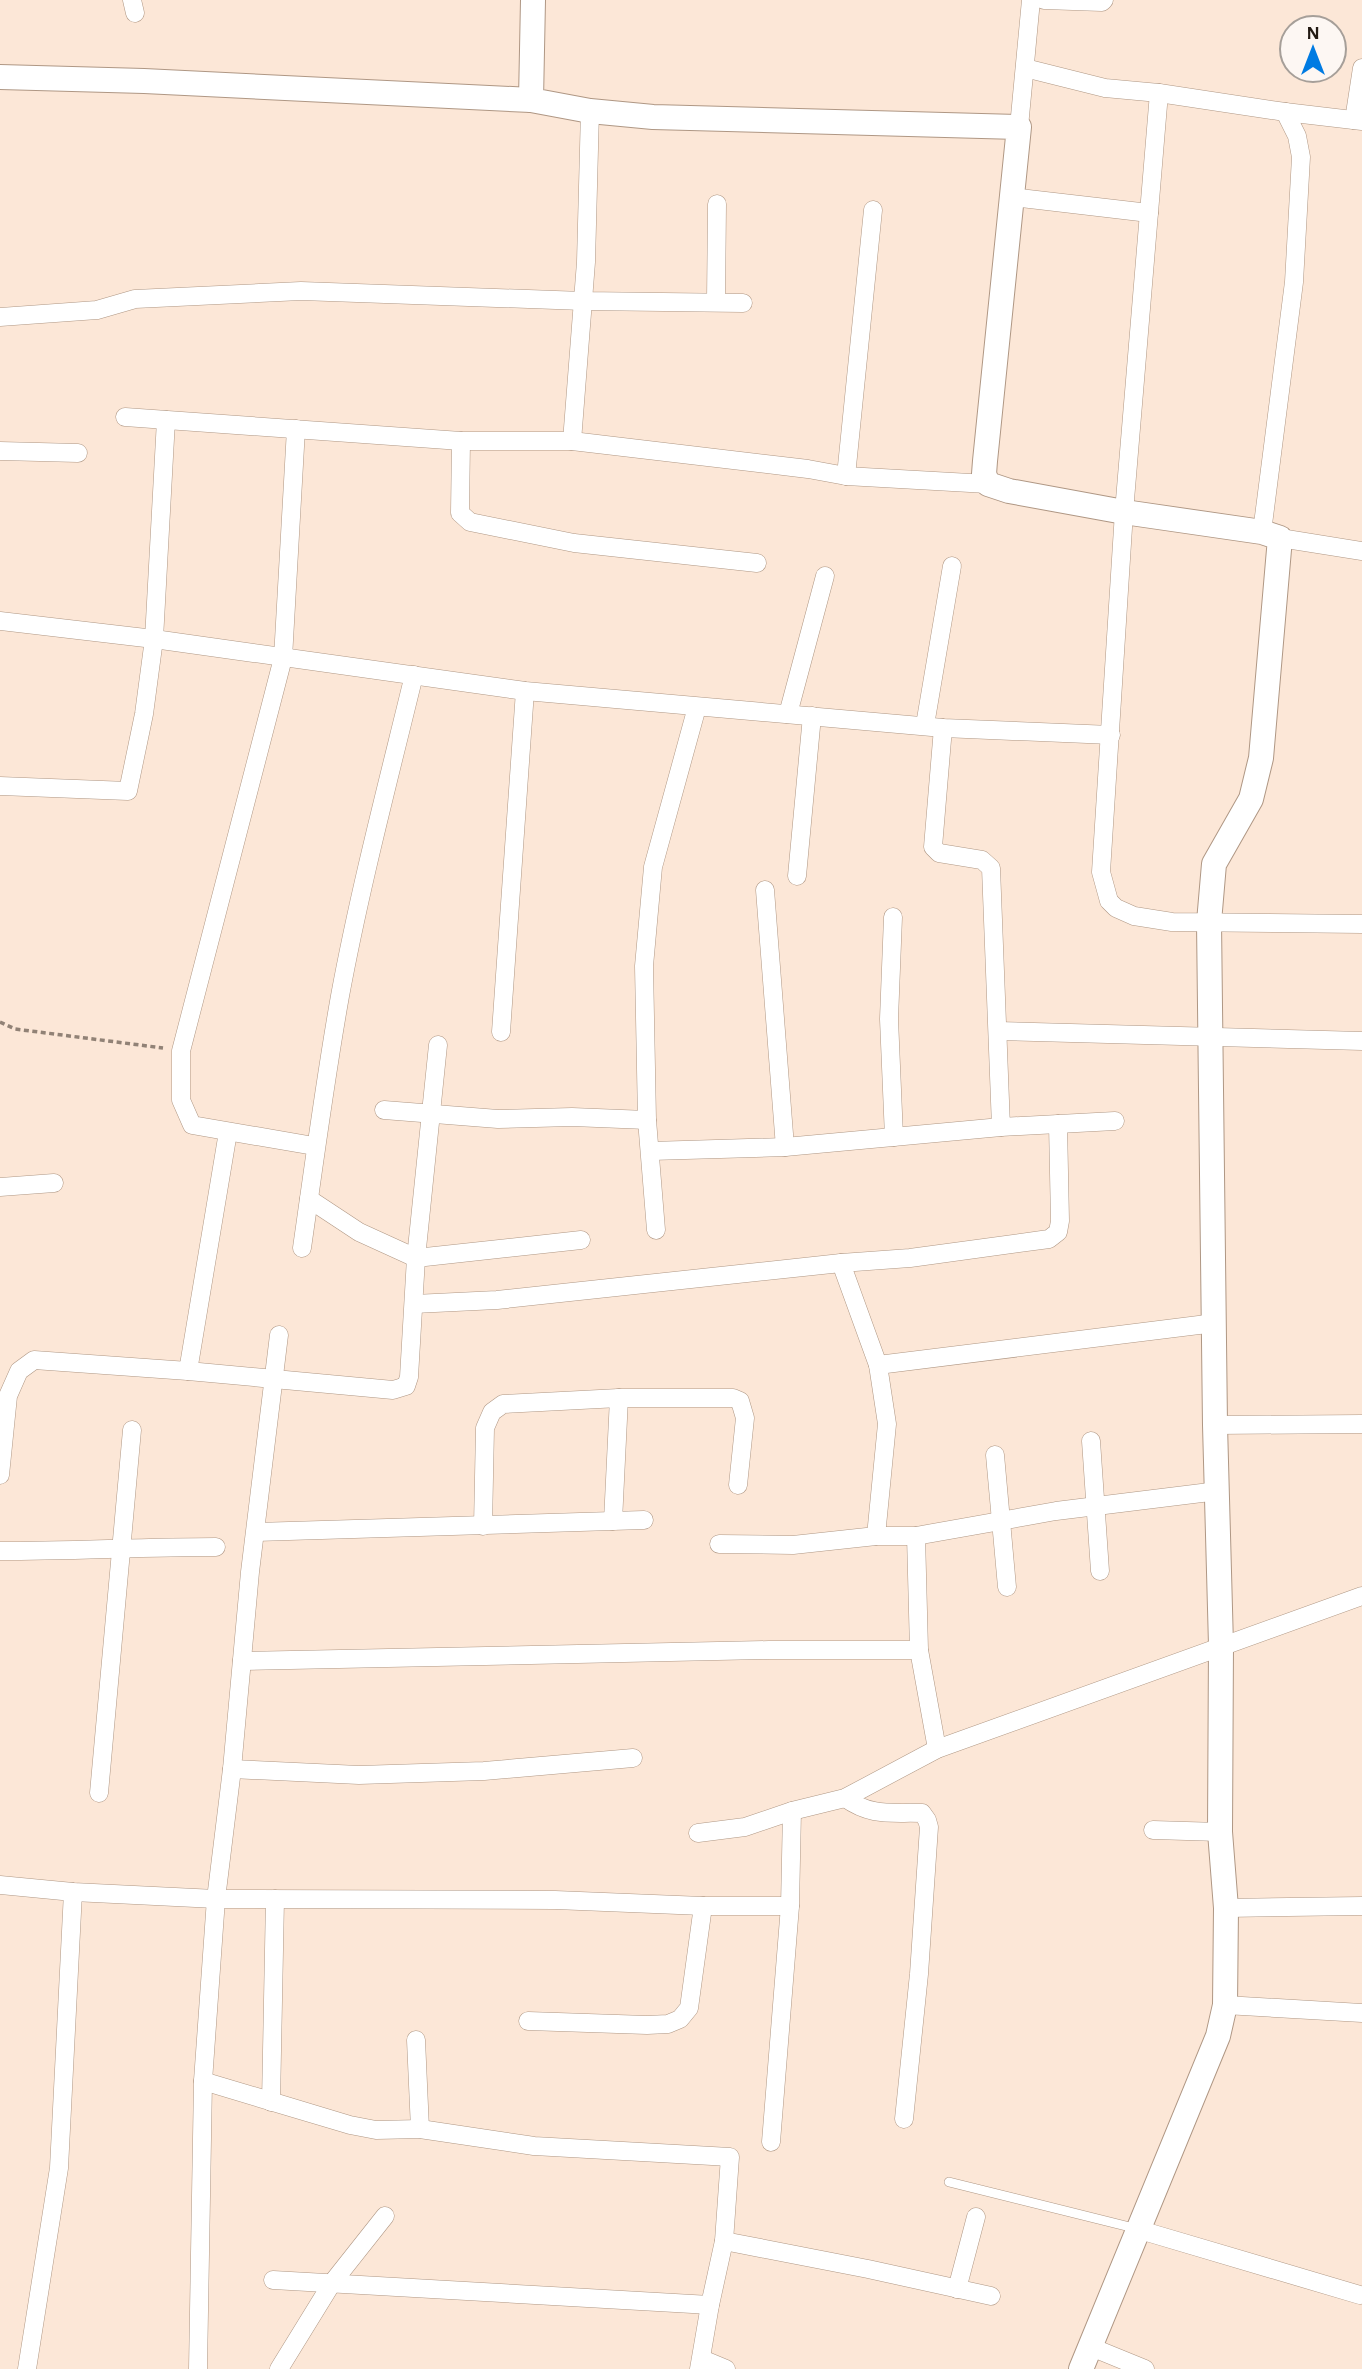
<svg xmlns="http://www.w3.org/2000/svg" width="1362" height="2369" viewBox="0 0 1362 2369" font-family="'Alegreya Sans',sans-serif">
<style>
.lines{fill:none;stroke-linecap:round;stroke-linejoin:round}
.lane-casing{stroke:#af9784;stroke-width:10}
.street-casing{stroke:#af9784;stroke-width:19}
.secondary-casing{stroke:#af9784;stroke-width:26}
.path{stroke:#918276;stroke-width:3.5;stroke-dasharray:5 3.5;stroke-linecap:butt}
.lane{stroke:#fff;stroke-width:9}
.street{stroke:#fff;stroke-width:18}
.secondary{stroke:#fff;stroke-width:24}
</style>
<rect width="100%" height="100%" fill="#fce7d7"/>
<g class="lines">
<g class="lane-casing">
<path id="lane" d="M949 2182 1138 2229"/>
</g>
<g class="street-casing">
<g id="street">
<path d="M132 0 135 13"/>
<path d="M1044 0 1102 2 1104 0"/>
<path d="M1025 68 1105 88 1159 93 1285 112 1297 136 1301 157 1294 282 1262 532"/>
<path d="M1159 93 1124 512 1101 872 1109 901 1116 908 1134 916 1172 922 1362 924"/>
<path d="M1285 112 1362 121"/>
<path d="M1354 120 1362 68"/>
<path d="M1019 127 1031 0"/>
<path d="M1012 197 1149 213"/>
<path d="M716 302 717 204"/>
<path d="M0 317 97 310 135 299 301 291 583 301 743 303"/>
<path d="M125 417 461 441H572L808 469 846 476 988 484"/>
<path d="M296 429 283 658 181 1051V1100L192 1125 314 1146"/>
<path d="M461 441 460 513 470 522 574 543 757 563"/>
<path d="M572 441 586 262 590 111"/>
<path d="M0 451 78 453"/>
<path d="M846 476 873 210"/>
<path d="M1280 538 1362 551"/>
<path d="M0 621 154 639 525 691 943 728 1111 735"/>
<path d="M788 714 825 576"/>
<path d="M925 725 952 566"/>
<path d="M943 728 933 847 939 853 982 860 991 868 1001 1127"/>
<path d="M0 786 128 791 144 714 154 639 166 420"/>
<path d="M797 876 812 716"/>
<path d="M765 890 785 1147"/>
<path d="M893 917 889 1019 894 1137"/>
<path d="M998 1031 1362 1041"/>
<path d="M501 1032 525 691"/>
<path d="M384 1110 498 1119 572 1117 647 1120"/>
<path d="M651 1151 785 1147 1001 1127 1115 1121"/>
<path d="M0 1187 54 1183"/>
<path d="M309 1199 359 1232 416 1258 581 1240"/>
<path d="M656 1230 647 1120 644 966 653 867 697 707"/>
<path d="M302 1248C314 1164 325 1080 340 996 360 888 388 782 414 675"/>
<path d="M841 1263 910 1258 1049 1239 1058 1232 1060 1221 1058 1124"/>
<path d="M414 1304 497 1300 841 1263 878 1365 1215 1323"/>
<path d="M188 1371 393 1390 406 1386 409 1377 416 1258 438 1045"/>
<path d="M1215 1425 1362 1424"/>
<path d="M1091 1441 1100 1571"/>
<path d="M995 1455 1007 1587"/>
<path d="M0 1475 8 1396 19 1371 34 1360 188 1371 228 1132"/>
<path d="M613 1521 619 1398"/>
<path d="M483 1526 485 1428 492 1412 503 1404 619 1398H733L740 1401 745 1418 738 1485"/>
<path d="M256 1532 644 1520"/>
<path d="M876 1536 887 1424 878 1365"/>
<path d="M916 1536 919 1650 937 1749"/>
<path d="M719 1544 793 1545 876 1536H916L1056 1511 1218 1491"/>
<path d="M0 1551C72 1551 144 1547 216 1547"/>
<path d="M242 1661 769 1650H919"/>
<path d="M232 1769 359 1775 484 1771 633 1758"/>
<path d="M99 1793 132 1430"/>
<path d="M845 1798C872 1817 890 1812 922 1813L927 1820 929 1827 919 1974 904 2119"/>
<path d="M1153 1830 1220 1832"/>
<path d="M698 1833 745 1827 792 1811 845 1798 937 1749 1362 1596"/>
<path d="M0 1885 73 1892 216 1899 555 1900 703 1906H790"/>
<path d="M1226 1908 1362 1906"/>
<path d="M1225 2005 1362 2013"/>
<path d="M528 2021 647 2025 668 2024 680 2019 689 2008 703 1906"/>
<path d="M416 2040 420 2129"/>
<path d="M203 2081 350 2125 376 2130 420 2129 534 2146 730 2157 724 2241 710 2305 699 2369"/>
<path d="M271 2102 275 1899"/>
<path d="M771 2142 790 1906 792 1811"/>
<path d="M1140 2230 1360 2295"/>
<path d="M724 2241 868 2269 991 2296"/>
<path d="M273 2280 710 2305"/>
<path d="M957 2289 976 2217"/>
<path d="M1091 2347 1145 2369"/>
<path d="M702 2359 726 2369"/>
<path d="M27 2369 59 2168 73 1892"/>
<path d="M198 2369 203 2081 216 1899 232 1769 250 1572 279 1335"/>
<path d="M279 2369 332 2283 385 2216"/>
</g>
</g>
<g class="secondary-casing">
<g id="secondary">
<path d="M533 0 531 100 590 111 653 117 1019 127 985 461 984 474 988 484 1009 491 1124 512 1262 532 1280 538 1261 758 1251 799 1214 864 1209 922 1215 1425 1221 1645 1220 1832 1226 1908 1225 2005 1218 2036 1081 2369"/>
<path d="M0 77 144 81 531 100"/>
</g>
</g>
<path class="path" d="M0 1022 15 1029 163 1048"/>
<use href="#lane" class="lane"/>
<use href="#street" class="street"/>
<use href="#secondary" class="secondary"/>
</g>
<g transform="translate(1313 49)"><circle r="33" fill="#fdf7f3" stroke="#a69f99" stroke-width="2"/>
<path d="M0-5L12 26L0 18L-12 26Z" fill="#007be2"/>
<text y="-10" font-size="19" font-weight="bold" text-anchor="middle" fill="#231a13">N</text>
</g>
</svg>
